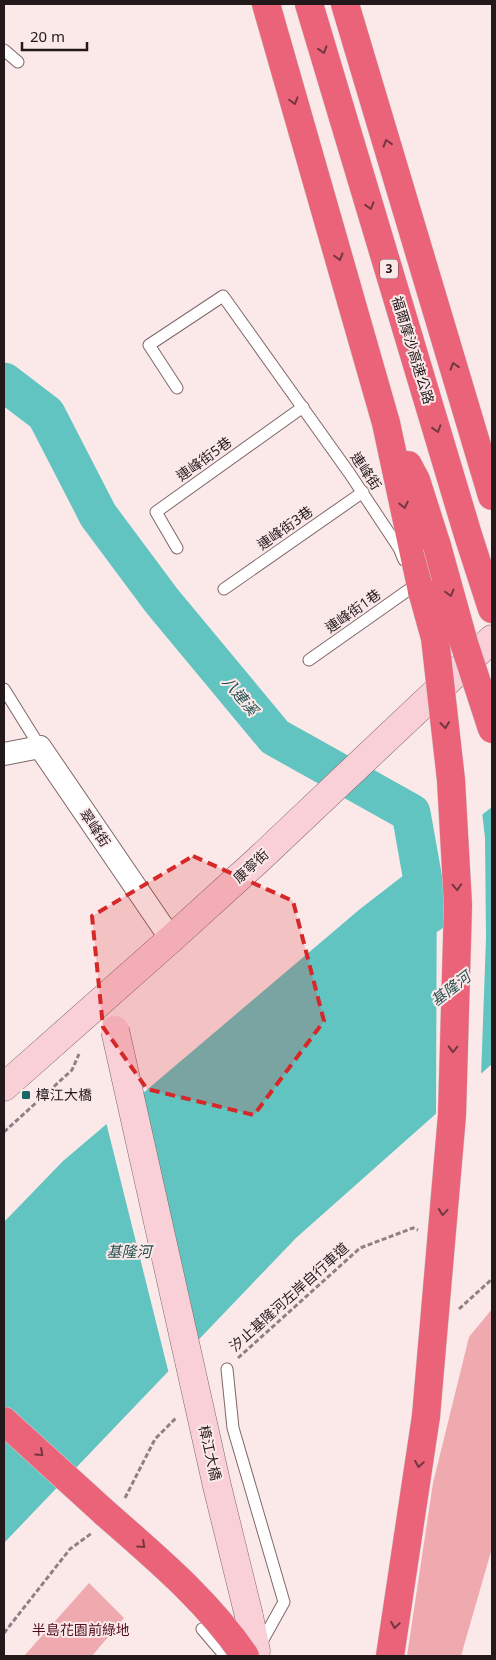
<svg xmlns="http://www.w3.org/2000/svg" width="496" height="1660" viewBox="0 0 496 1660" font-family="'Noto Sans','Noto Sans TC',sans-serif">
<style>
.green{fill:#efaab0}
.water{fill:#62c4c1}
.pier{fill:#fbe9ea}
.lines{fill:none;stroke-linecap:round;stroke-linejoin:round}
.river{stroke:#62c4c1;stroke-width:39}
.lane-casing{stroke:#806769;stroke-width:13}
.street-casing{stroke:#806769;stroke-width:24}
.secondary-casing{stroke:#806769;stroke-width:29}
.highway-casing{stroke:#cfcccd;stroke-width:29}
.path{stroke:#8f8182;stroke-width:3;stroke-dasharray:5 2.5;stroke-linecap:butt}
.lane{stroke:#fff;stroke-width:11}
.street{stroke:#fff;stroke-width:22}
.secondary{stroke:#f9d0d7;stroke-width:28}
.highway{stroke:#eb6379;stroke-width:28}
.secondary-bridge-casing{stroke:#806769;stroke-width:29;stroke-linecap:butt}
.highway-bridge-casing{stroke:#cfcccd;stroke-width:29;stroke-linecap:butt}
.secondary-bridge{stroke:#f9d0d7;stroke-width:28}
.highway-bridge{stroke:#eb6379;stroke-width:28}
.oneway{stroke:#733740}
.marked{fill:#d62828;fill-opacity:0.2;stroke:#d62828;stroke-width:4;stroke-dasharray:10 6;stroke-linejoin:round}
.poi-dot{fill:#196766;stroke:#fbe9ea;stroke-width:2}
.labels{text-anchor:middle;stroke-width:4;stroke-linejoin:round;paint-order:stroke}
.shield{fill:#fbe9ea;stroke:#645758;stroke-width:1}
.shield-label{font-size:12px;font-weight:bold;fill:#23191a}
.street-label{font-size:14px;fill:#23191a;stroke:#fbe9ea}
.poi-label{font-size:14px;fill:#23191a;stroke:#fbe9ea;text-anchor:start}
.park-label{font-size:14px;fill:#500d1d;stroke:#fbe9ea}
.water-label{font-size:15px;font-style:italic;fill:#24504f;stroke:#fbe9ea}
</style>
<rect width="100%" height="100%" fill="#fbe9ea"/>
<g class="green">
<path d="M492 1309V1548L461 1656H407L433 1483 469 1337Z"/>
<path d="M89 1583 124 1618 92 1656H24Z"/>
</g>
<path class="water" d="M492 807V1064L296 1238 4 1543V1222L63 1161 360 909Z"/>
<g class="pier">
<path d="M482 812 485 838 486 938 481 1077 436 1117 437 846Z"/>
<path d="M139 1094 196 1346 169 1374 106 1122Z"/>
</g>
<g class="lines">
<path class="river" d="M4 382 46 414 98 515 162 601 275 737 411 813 429 914"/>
<g class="lane-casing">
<g id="lane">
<path d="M4 50 18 62"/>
<path d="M177 388 149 345 223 296 350 474 399 548 404 560"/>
<path d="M177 548 156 512 303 407"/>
<path d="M224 589 363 492"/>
<path d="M309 660 414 586"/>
<path d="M4 689 40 747"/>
<path d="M227 1369 233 1428 284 1602 260 1645"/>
<path d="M202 1629 225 1656"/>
</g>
</g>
<g class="street-casing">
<path id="street" d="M4 754 40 747 171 939"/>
</g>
<g class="secondary-casing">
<g id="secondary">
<path d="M4 1087 171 939 257 861 492 639"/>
<path d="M249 1616 256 1651 255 1656"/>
</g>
</g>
<g class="highway-casing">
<g id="highway">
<path d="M266 4 386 423 422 591"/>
<path d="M309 4 468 535 492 609"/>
<path d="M345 4 492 496"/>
<path d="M408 465 416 480 437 546"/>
<path d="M4 1421 105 1513"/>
<path d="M390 1656 426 1416"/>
</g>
</g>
<g class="path">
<path d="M4 1132 72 1070 79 1054"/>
<path d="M459 1309 492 1279"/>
<path d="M238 1358 360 1248 413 1228 418 1230"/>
<path d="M125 1498 155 1439 176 1418"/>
<path d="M4 1633 70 1549 92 1533"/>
</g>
<use href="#lane" class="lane"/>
<use href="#street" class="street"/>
<use href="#secondary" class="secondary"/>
<use href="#highway" class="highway"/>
<g class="secondary-bridge-casing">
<path id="secondary-bridge" d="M115 1030 217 1486 249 1616"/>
</g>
<g class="highway-bridge-casing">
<g id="highway-bridge">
<path d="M437 546 464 643 492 729"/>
<path d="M422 591 435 638 451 780 458 905 452 1115 426 1416"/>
<path d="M105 1513C155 1557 208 1601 245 1656"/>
</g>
</g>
<use href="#secondary-bridge" class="secondary-bridge"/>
<use href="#highway-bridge" class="highway-bridge"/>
</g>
<defs><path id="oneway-chevron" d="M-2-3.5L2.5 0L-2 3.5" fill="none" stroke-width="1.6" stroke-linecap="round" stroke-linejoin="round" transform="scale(1.25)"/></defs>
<g class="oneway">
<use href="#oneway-chevron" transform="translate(323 50) rotate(73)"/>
<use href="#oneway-chevron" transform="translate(294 101) rotate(74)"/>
<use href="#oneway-chevron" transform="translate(387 143) rotate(-107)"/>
<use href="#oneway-chevron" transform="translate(370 206) rotate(73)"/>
<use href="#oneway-chevron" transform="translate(339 257) rotate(74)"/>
<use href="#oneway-chevron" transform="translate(454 366) rotate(-107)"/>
<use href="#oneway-chevron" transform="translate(437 429) rotate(73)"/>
<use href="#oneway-chevron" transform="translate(404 505) rotate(78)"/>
<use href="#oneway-chevron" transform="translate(450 593) rotate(75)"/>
<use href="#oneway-chevron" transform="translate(445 725) rotate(84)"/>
<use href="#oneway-chevron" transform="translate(457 887) rotate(87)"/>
<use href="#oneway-chevron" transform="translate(453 1049) rotate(92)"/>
<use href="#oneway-chevron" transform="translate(443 1212) rotate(95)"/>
<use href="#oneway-chevron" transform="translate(40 1453) rotate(42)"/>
<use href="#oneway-chevron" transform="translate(419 1464) rotate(99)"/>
<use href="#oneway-chevron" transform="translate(142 1545) rotate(42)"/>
<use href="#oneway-chevron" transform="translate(395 1625) rotate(99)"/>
</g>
<path class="marked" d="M193 856 293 901 324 1021 254 1115 147 1089 103 1027 92 916Z"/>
<rect class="poi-dot" x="21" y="1090" width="10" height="10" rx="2.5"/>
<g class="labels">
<rect class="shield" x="380" y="259.5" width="18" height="19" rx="4"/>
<g class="shield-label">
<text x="389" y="273">3</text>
</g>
<g class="street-label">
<text transform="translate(413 350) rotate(73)" y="5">福爾摩沙高速公路</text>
<text transform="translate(204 459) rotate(-36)" y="5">連峰街5巷</text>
<text transform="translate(366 471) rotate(56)" y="5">連峰街</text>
<text transform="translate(285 528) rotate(-35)" y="5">連峰街3巷</text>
<text transform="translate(353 611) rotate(-35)" y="5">連峰街1巷</text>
<text transform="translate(95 828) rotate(56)" y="5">翠峰街</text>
<text transform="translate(251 866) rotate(-43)" y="5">康寧街</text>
<text transform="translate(289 1297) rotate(-42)" y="5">汐止基隆河左岸自行車道</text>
<text transform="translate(210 1453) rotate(77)" y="5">樟江大橋</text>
</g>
<g class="poi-label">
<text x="36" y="1100">樟江大橋</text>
</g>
<g class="park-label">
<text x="81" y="1635">半島花園前綠地</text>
</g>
<g class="water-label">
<text transform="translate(240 696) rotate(50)" y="5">八連溪</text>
<text transform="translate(451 989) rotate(-38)" y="5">基隆河</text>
<text x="129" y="1257">基隆河</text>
</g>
</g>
<rect width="496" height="1660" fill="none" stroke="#23191a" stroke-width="10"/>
<path d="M22 42v8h65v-8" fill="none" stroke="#23191a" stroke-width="2.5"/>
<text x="30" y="42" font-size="15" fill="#23191a" stroke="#fbe9ea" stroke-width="4" paint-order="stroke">20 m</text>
</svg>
